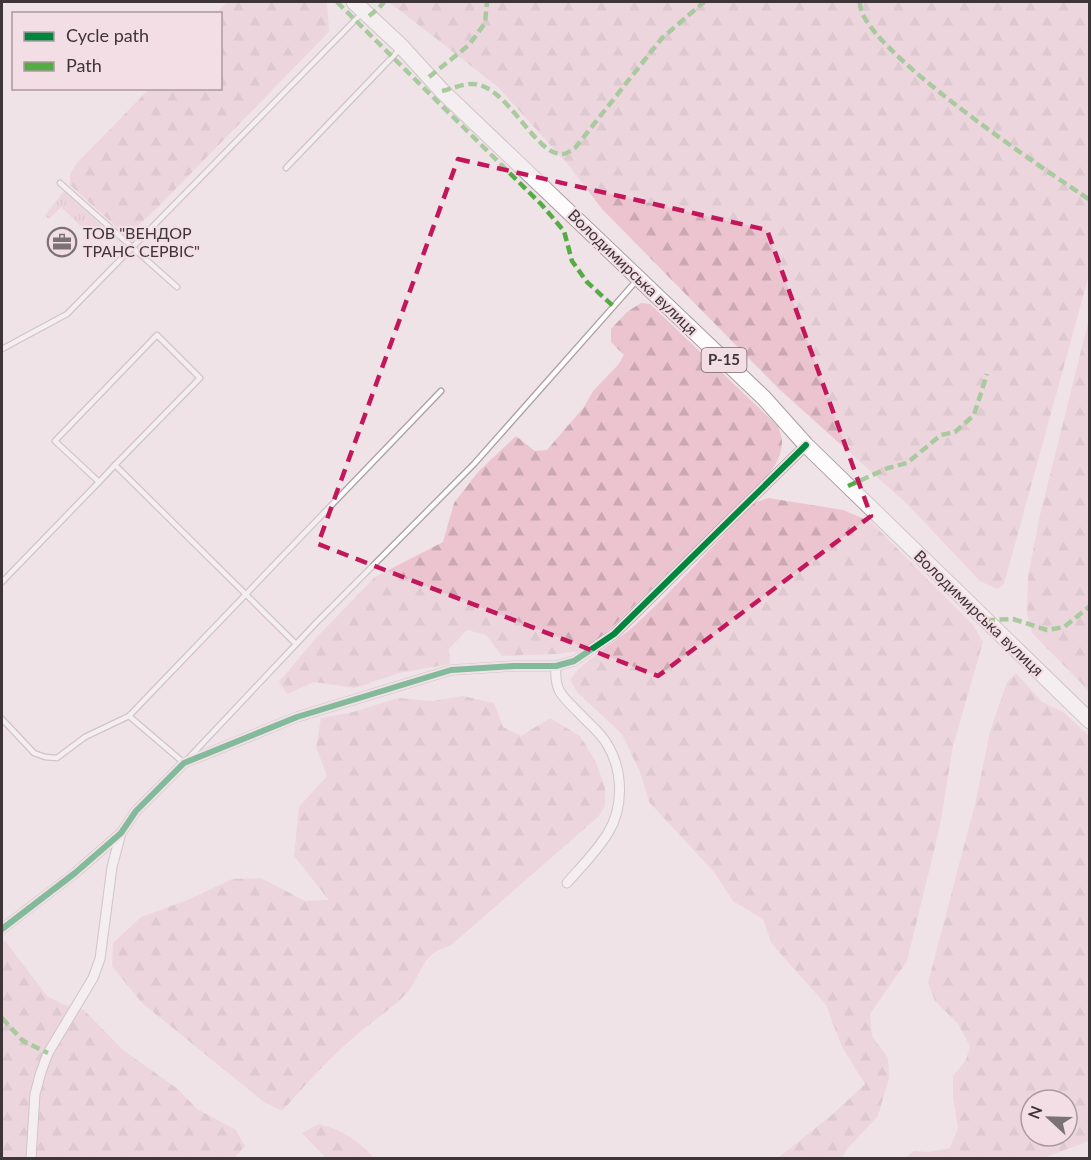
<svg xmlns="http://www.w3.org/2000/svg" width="1091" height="1160" viewBox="0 0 1091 1160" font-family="Lato,sans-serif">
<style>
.grass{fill:url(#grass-tufts)}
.forest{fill:url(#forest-firs);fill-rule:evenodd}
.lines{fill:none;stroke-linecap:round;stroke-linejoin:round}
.lane-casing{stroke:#a99fa2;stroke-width:7}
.street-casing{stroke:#a99fa2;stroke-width:11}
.primary-casing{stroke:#a99fa2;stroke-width:17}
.lane{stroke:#fdfbfb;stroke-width:4.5}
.street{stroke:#fdfbfb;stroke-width:9}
.primary{stroke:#fdfbfb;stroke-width:15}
.quiet{stroke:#55ac45;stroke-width:4.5;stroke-dasharray:9 4.5;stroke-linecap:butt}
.cycleway-casing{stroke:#f4dee5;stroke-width:10}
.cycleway{stroke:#00873e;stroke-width:6}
.marked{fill:none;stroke:#c2185b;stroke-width:4.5;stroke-dasharray:12 8;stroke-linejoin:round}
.labels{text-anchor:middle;stroke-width:4.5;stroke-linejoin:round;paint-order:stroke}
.shield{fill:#f4dee5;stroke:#74686b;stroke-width:1.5}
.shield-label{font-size:15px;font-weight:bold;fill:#3d3537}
.poi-label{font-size:16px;fill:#3d3537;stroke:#f4dee5;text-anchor:start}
.street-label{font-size:16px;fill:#3d3537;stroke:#f4dee5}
</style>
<defs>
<pattern id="grass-tufts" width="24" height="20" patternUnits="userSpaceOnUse" patternTransform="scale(1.5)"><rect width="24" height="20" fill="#ebc4d0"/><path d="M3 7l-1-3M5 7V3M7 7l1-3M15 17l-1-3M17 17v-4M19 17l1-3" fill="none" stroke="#caa9b3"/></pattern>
<pattern id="forest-firs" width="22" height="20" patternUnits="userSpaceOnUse" patternTransform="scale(1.5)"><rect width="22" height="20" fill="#ebc4d0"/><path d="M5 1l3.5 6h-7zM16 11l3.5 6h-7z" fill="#caa9b3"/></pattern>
</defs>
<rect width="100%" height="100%" fill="#efe3e7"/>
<path class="grass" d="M64 191 126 248 99 226 90 235 61 207 49 219 45 216 36 227Z"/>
<g class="forest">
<path d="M227 2H327L329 32 155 210 134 229 120 230 70 185V174L77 163 149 89 220 88V14L216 13Z"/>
<path d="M389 2H1089V275L1004 584 997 589 980 581 908 505 779 389 602 209 570 167 498 87Z"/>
<path d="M641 303 650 304 778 426C779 431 782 436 782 441 783 462 760 488 743 500L605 634 582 651 555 654 502 656 486 635 467 630 449 649 450 664 399 673 355 688 314 682 287 694 279 682 316 638 375 577 443 542 454 503 478 472 516 436 535 451 547 450 584 407 593 391 618 365 624 355 611 342V329L627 312Z"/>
<path d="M1089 319V691L1032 633 1027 614 1028 577 1039 519Z"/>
<path d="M768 498 843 510 871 522 973 625 983 642 953 746 940 826 907 961 870 1014 872 1036 888 1058 889 1078 878 1116 847 1149 842 1158H778L833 1114 865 1084 842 1047 826 1005 772 944 763 919 733 901 714 872 649 802 640 772 622 734 578 693 570 680C583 660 615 643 634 626 676 588 714 544 754 503Z"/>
<path d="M1016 673 1042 702 1063 712 1089 736V1141L1043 1158H905L914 1151 928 1152 950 1148 958 1128 953 1097V1076L966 1060 970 1046 958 1024 935 1001 928 983 976 800 990 732 1007 682ZM1031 1100H1067V1136H1031Z"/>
<path d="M463 696 494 703 503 727 521 736 550 718 580 736 595 760 605 787V806L598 817 450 946C424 952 423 969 410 989 401 1002 374 1020 361 1031 332 1055 307 1083 282 1111L264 1102 142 1003 112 966 113 943 141 917 190 899 232 879 261 878 305 901 329 900 294 856 299 807 327 776 316 747 321 718 353 712 398 698 433 701Z"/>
<path d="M2 940 6 942 47 996 62 1004 84 1010 123 1050 178 1089 197 1109 236 1130 245 1146 234 1158H2Z"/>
<path d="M319 1124C341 1129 359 1141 374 1158H326L302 1133Z"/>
</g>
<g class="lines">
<g class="lane-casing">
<g id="lane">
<path d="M286 168 400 49"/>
<path d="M60 183 177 287"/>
<path d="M2 349 67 314 362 13"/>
<path d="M99 482 115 465"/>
<path d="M2 582 99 482 55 441 157 335 200 378 115 465 296 644"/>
<path d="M129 716 184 763 316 623 474 464 637 280"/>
<path d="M2 719 34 753 45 757 57 758 85 737 129 716 441 391"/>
</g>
</g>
<g class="street-casing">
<g id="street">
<path d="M556 666C554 691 562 696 579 713 588 723 601 733 607 744 623 770 624 807 608 833 597 851 581 867 567 883"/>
<path d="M2 929 75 873 121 833 136 811 184 763 297 717 451 670 514 666H556L574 661 614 634 806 445"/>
<path d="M31 1158 35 1094 41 1072 48 1053 93 978 100 959 112 867 121 833"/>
</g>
</g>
<g class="primary-casing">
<path id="primary" d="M354 2 402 47 442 91 764 398 806 445 1090 721"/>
</g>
<use href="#lane" class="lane"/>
<use href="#street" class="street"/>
<use href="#primary" class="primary"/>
<g class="quiet">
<path d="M337 2 541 204 564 231 572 261 587 282 613 306"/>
<path d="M860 2C856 45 1050 173 1090 200"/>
<path d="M369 16 379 8 384 2"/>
<path d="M429 77 469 45 485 23 487 2"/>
<path d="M442 91C451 89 465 83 474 84 508 86 536 157 563 154 566 154 572 150 575 148L662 38 704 2"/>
<path d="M848 486 888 468 907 463 941 435 955 432 974 415 987 374"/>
<path d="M986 620 1013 619 1047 630 1064 627 1090 606"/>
<path d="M2 1018 23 1041 48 1053"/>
</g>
<g class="cycleway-casing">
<path id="cycleway" d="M2 929 75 873 121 833 136 811 184 763 297 717 451 670 514 666H556L574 661 614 634 806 445"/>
</g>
<use href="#cycleway" class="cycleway"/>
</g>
<path d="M0 0H1091V1160H0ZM458 159 767 230 871 516 658 676 318 544Z" fill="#efe3e7" fill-opacity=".55" fill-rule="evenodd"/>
<path class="marked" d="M458 159 767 230 871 516 658 676 318 544Z"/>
<defs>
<g id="office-ring" transform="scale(1.5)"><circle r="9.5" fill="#f4dee5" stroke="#7b7275" stroke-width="1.5"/><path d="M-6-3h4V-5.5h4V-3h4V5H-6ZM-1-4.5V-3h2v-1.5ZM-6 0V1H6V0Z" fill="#7b7275"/></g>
</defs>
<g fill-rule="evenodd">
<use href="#office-ring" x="62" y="242"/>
</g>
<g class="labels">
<rect class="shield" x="701.5" y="348" width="45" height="24" rx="4.5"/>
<g class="shield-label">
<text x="724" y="365">Р-15</text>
</g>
<g class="poi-label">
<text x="83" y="239">ТОВ "ВЕНДОР<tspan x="83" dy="18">ТРАНС СЕРВІС"</tspan></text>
</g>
<g class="street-label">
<text transform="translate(633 272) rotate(44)" y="6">Володимирська вулиця</text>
<text transform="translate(979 613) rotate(44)" y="6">Володимирська вулиця</text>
</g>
</g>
<rect width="1091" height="1160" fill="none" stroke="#3d3537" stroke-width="6"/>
<rect x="12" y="12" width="210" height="78" fill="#f4dee5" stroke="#ab9a9f" stroke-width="1.5"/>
<rect x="24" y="32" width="30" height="9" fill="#00873e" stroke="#ab9a9f" stroke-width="1.5"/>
<text x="66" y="42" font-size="18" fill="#3d3537">Cycle path</text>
<rect x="24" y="62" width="30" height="9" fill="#55ac45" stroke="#ab9a9f" stroke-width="1.5"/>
<text x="66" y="72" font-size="18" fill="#3d3537">Path</text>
<g transform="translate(1049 1118) rotate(292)"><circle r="28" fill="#f4dee5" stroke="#ab9a9f" stroke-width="1.5"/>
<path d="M0-4.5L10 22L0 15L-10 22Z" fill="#7b7275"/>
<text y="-9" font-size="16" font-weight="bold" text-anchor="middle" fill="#3d3537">N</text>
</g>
</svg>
